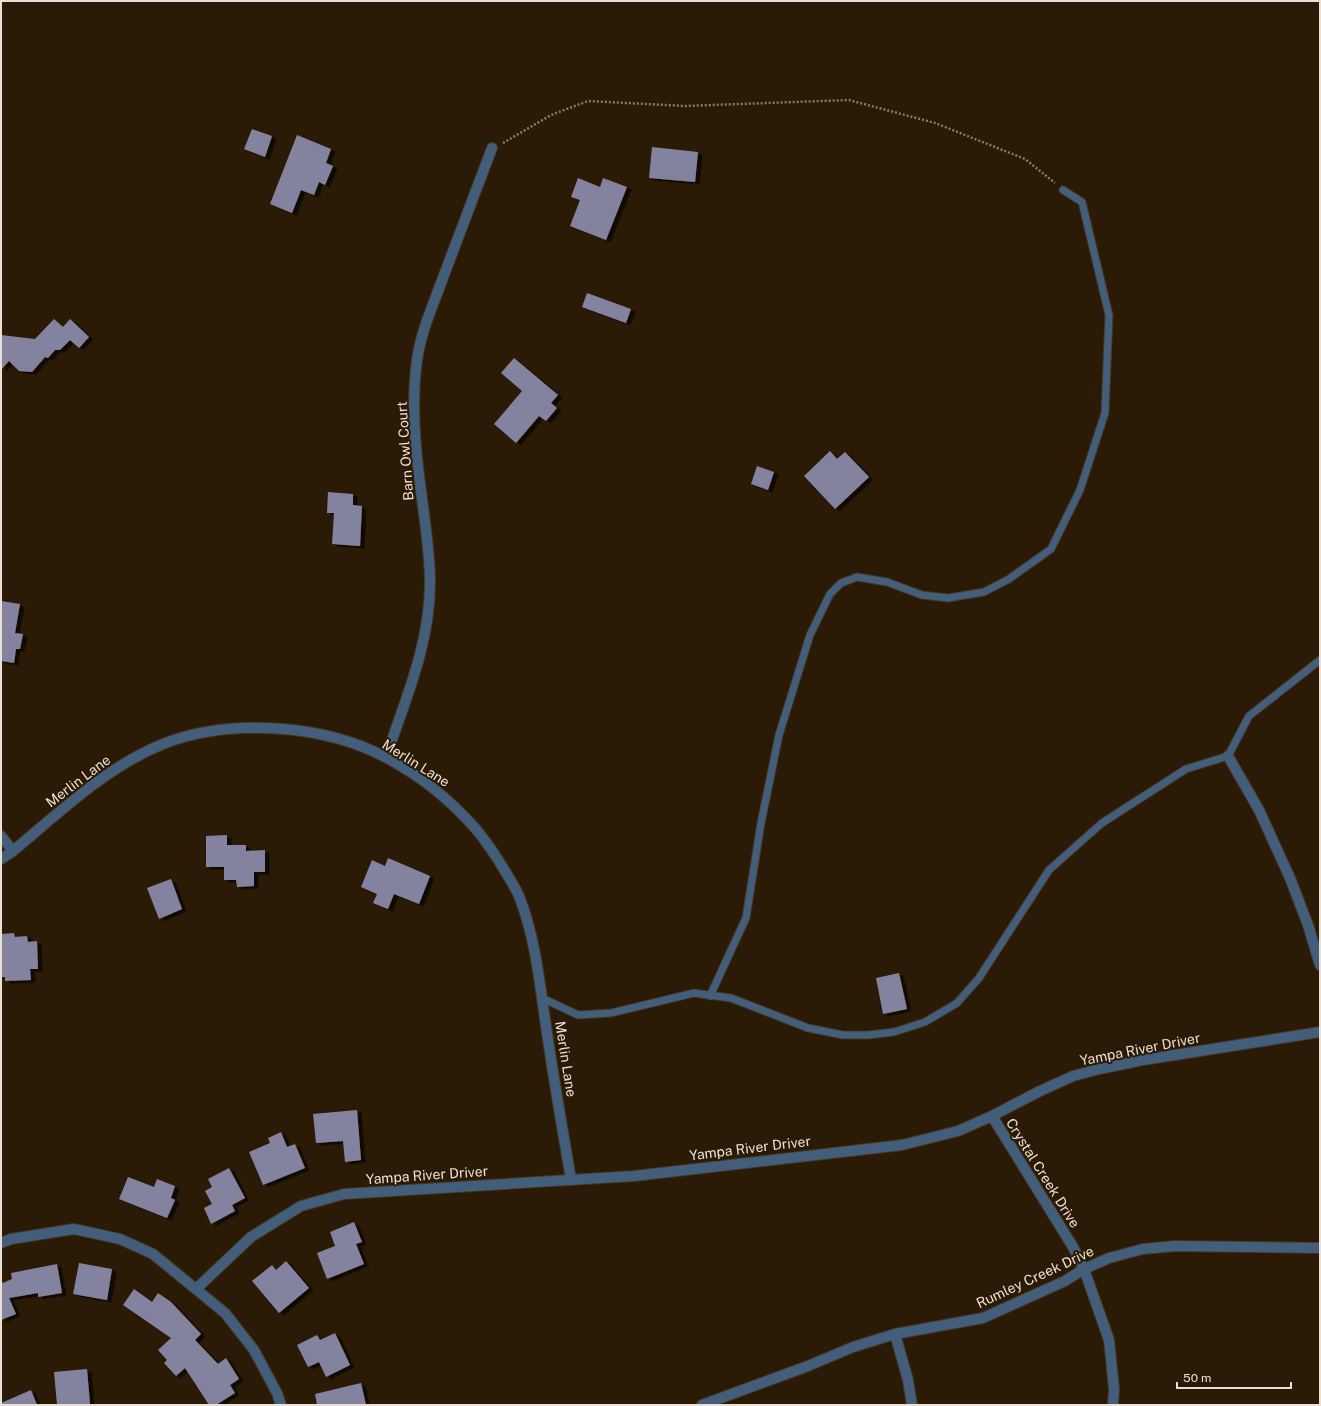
<svg xmlns="http://www.w3.org/2000/svg" width="1321" height="1406" viewBox="0 0 1321 1406" font-family="'Public Sans',sans-serif">
<style>
.building{fill:#84839f;filter:url(#shadow)}
.lines{fill:none;stroke-linecap:round;stroke-linejoin:round}
.service-casing{stroke:#463622;stroke-width:9}
.minor-casing{stroke:#463622;stroke-width:12}
.path{stroke:#897a69;stroke-width:2.5;stroke-dasharray:2 2;stroke-linecap:butt}
.service{stroke:#435e7a;stroke-width:7}
.minor{stroke:#435e7a;stroke-width:10}
.labels{text-anchor:middle;stroke-width:4;stroke-linejoin:round;paint-order:stroke}
.street-label{font-size:14px;fill:#ecdfd3;stroke:#2b1a05}
</style>
<defs>
<filter id="shadow"><feDropShadow dx="4.5" dy="2.5" stdDeviation="0" flood-color="#0009"/></filter>
</defs>
<rect width="100%" height="100%" fill="#2b1a05"/>
<g class="building">
<path d="M252 129 272 136 265 157 244 149Z"/>
<path d="M297 135 331 149 326 163 333 166 325 185 319 182 314 195 301 190 292 213 270 204Z"/>
<path d="M652 147 698 152 695 182 649 178Z"/>
<path d="M578 178 600 187 603 178 627 187 606 240 570 226 580 200 571 197Z"/>
<path d="M587 293 631 309 626 323 582 307Z"/>
<path d="M54 319 63 327 70 319 89 337 79 348 70 340 60 350H55L48 358 45 357 32 372 19 371 9 361 1 370V335L35 339Z"/>
<path d="M514 358 558 395 551 403 557 408 546 421 539 416 516 443 494 424 522 391 501 373Z"/>
<path d="M830 451 837 459 845 452 869 477 835 509 804 476Z"/>
<path d="M757 466 774 472 768 490 751 484Z"/>
<path d="M328 492 353 494V505L362 506 360 546 332 544 334 513H327Z"/>
<path d="M1 601 20 604 15 633 23 634 20 649H16L14 663 1 661Z"/>
<path d="M227 835V845H246V851L265 850V872H254V886L237 887 236 880H224V867H206V836Z"/>
<path d="M388 858 430 876 419 904 394 894 388 909 373 903 377 894 361 887 372 860 385 866Z"/>
<path d="M171 879 182 909 159 919 147 888Z"/>
<path d="M14 933 15 937 27 936 28 942 37 941 38 969H30L31 980 5 981V977H1V934Z"/>
<path d="M899 973 907 1009 883 1014 876 978Z"/>
<path d="M357 1110 361 1160 345 1162 343 1141 316 1143 313 1114Z"/>
<path d="M281 1132 287 1147 295 1144 305 1168 263 1185 249 1152 270 1143 268 1138Z"/>
<path d="M229 1168 245 1198 232 1205 235 1211 211 1224 204 1208 212 1204 205 1191 212 1187 208 1179Z"/>
<path d="M128 1177 154 1187 157 1179 175 1186 171 1198 175 1200 167 1218 119 1199Z"/>
<path d="M354 1222 362 1242 356 1244 364 1264 327 1279 317 1253 335 1246 330 1232Z"/>
<path d="M286 1261 309 1288 279 1313 252 1281 272 1265 276 1270Z"/>
<path d="M79 1263 112 1269 107 1300 73 1294Z"/>
<path d="M57 1264 62 1293 38 1297V1293L9 1298 16 1314 1 1320V1280L3 1283 12 1279 11 1273Z"/>
<path d="M134 1289 152 1302 158 1293 171 1302 201 1334 195 1340 218 1364 226 1358 239 1379 230 1385 235 1393 216 1405H209L185 1368 176 1376 164 1363 167 1360 158 1350 171 1338 123 1305Z"/>
<path d="M335 1333 350 1365 326 1377 319 1362 308 1367 297 1345 317 1335 320 1340Z"/>
<path d="M87 1369 90 1404 57 1405 54 1372Z"/>
<path d="M361 1383 366 1405H317L315 1394Z"/>
<path d="M31 1390 37 1405H1V1403Z"/>
</g>
<g class="lines">
<g class="service-casing">
<g id="service">
<path d="M710 996 746 918 761 823 779 735 810 635 830 594 841 583 857 577 887 582 922 595 948 598 984 592 1009 579 1051 549 1080 490 1105 413 1109 315 1082 202 1063 190"/>
<path d="M542 998 578 1015 611 1013 694 993 731 998 808 1028 843 1035H868L894 1032 925 1022 957 1003 979 978 1049 870 1102 823 1186 769 1228 756 1249 716 1320 660"/>
</g>
</g>
<g class="minor-casing">
<g id="minor">
<path d="M1228 756 1259 810 1290 878 1308 925 1320 965"/>
<path d="M386 757C405 701 430 644 430 583 430 560 427 537 424 514 417 463 410 411 417 360 421 331 434 303 444 275 460 233 476 191 492 148"/>
<path d="M1 836 13 851"/>
<path d="M1 859 13 851C60 812 106 767 163 744 229 718 324 724 387 758 422 777 448 798 475 828 488 843 498 859 508 876 512 883 516 889 519 896 536 939 540 987 547 1033 554 1082 563 1131 571 1180"/>
<path d="M992 1116 1073 1247 1084 1269 1109 1340 1114 1389 1113 1405"/>
<path d="M1 1243 11 1239 74 1229 120 1239 153 1254 225 1313 254 1350 277 1393 281 1405"/>
<path d="M196 1289 251 1237 301 1206 344 1194 634 1176 902 1145 958 1131 992 1116 1038 1092 1073 1076 1099 1069 1143 1060 1320 1032"/>
<path d="M895 1334 908 1380 912 1405"/>
<path d="M702 1405 808 1366 853 1347 895 1334 983 1318 1065 1281 1084 1269 1109 1258 1143 1249 1175 1246 1320 1248"/>
</g>
</g>
<path class="path" d="M503 143 551 115 588 101 685 106 849 100 935 123 1025 159 1055 183"/>
<use href="#service" class="service"/>
<use href="#minor" class="minor"/>
</g>
<g class="labels">
<g class="street-label">
<text transform="translate(405 451) rotate(-94)" y="5">Barn Owl Court</text>
<text transform="translate(416 763) rotate(32)" y="5">Merlin Lane</text>
<text transform="translate(78 781) rotate(-37)" y="5">Merlin Lane</text>
<text transform="translate(1140 1049) rotate(-11)" y="5">Yampa River Driver</text>
<text transform="translate(566 1059) rotate(81)" y="5">Merlin Lane</text>
<text transform="translate(750 1148) rotate(-7)" y="5">Yampa River Driver</text>
<text transform="translate(1043 1173) rotate(58)" y="5">Crystal Creek Drive</text>
<text transform="translate(427 1175) rotate(-4)" y="5">Yampa River Driver</text>
<text transform="translate(1035 1277) rotate(-25)" y="5">Rumley Creek Drive</text>
</g>
</g>
<rect width="1321" height="1406" fill="none" stroke="#ecdfd3" stroke-width="4"/>
<path d="M1177 1382v6h114v-6" fill="none" stroke="#ecdfd3" stroke-width="2"/>
<text x="1183" y="1382" font-size="12" fill="#ecdfd3" stroke="#2b1a05" stroke-width="3" paint-order="stroke">50 m</text>
</svg>
